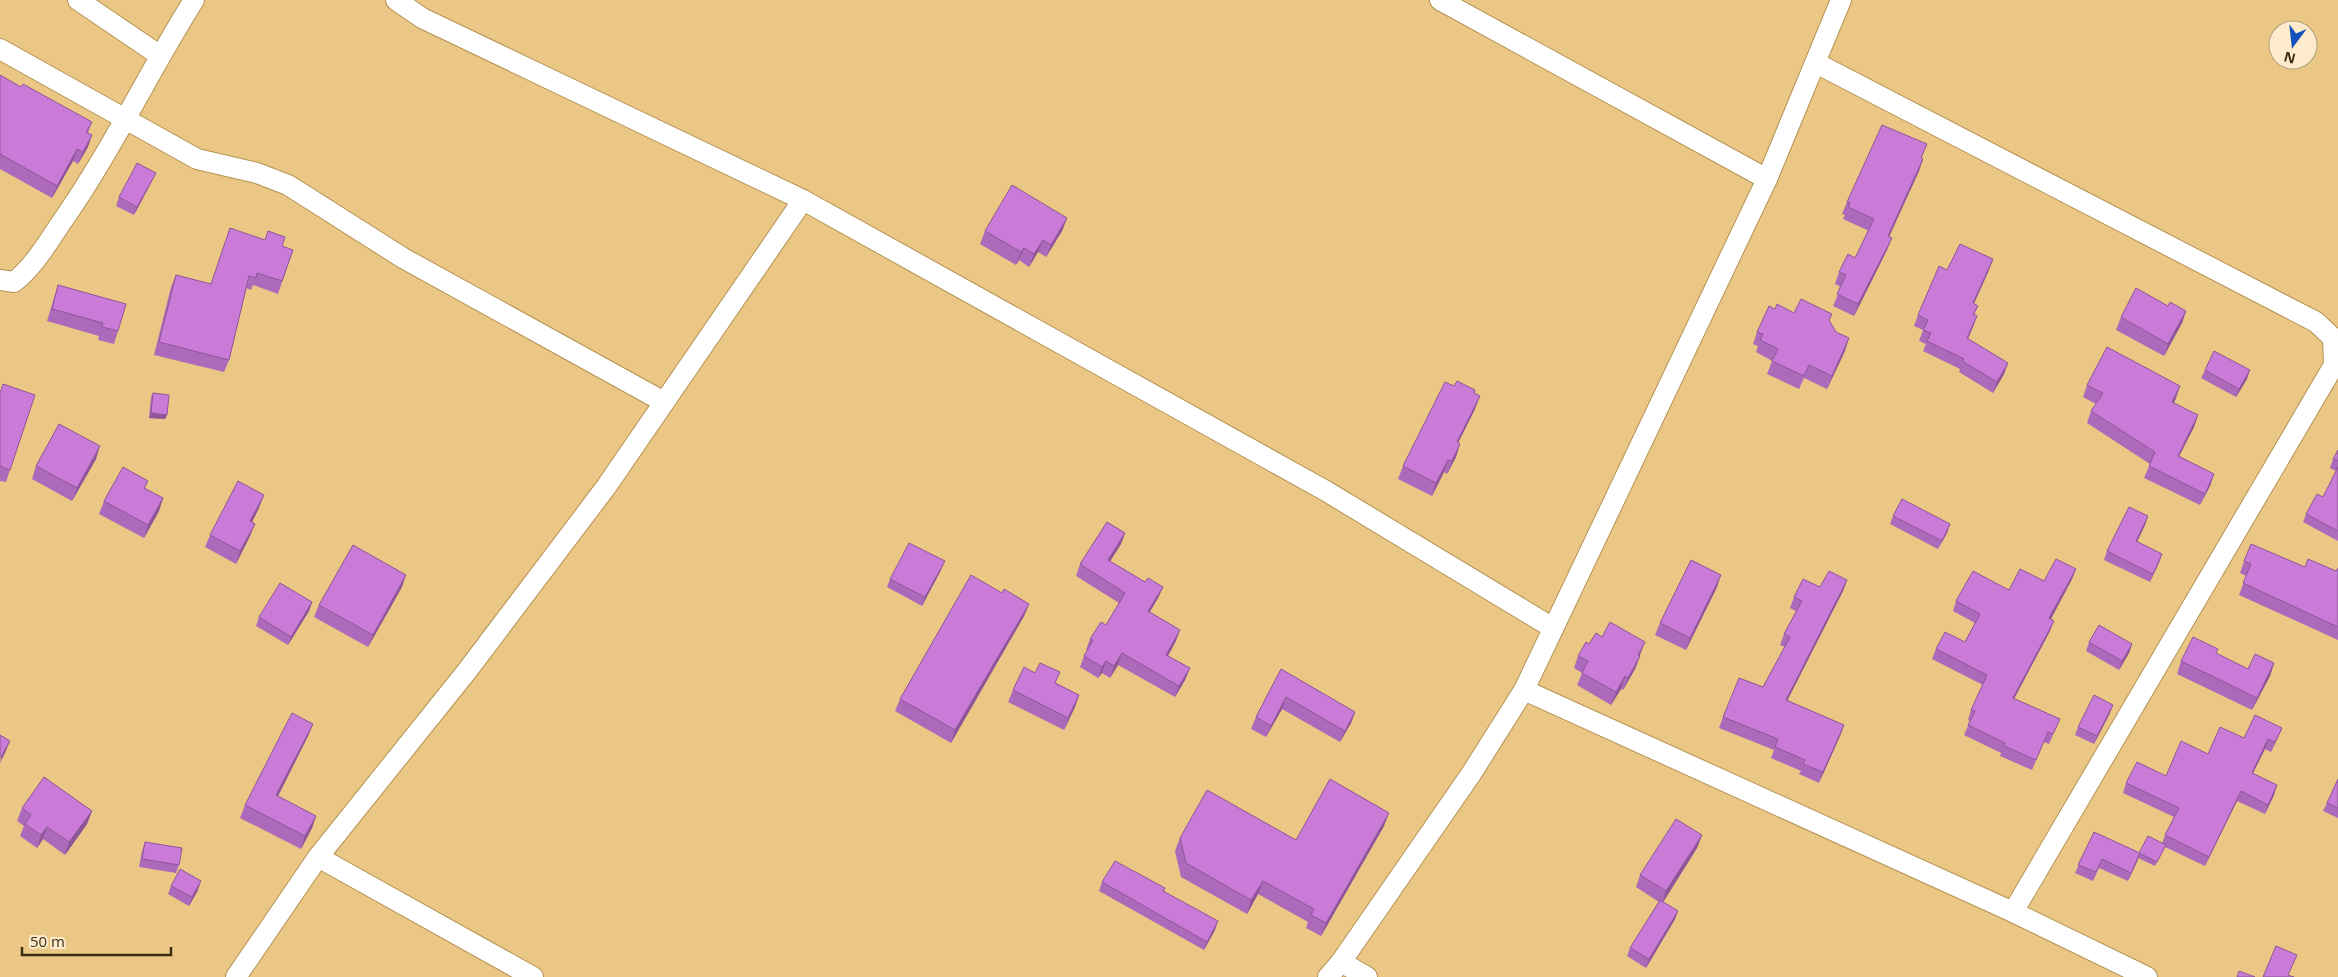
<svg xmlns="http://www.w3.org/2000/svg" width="2338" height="977" viewBox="0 0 2338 977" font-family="'Open Sans',sans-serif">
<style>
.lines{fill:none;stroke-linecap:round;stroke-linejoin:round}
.minor-casing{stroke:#b59253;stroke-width:22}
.minor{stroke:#fff;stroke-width:20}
.wall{fill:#ae6aba}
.shaded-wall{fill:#8d5697}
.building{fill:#ca7bd8;stroke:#8d5697}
</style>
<rect width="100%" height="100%" fill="#ebc786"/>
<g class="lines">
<g class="minor-casing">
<g id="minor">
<path d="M78 0 159 55"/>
<path d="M396 0 422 18 803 200 1326 491 1553 628"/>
<path d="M1440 0 1767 179"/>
<path d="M0 49 197 159 257 173 288 185 403 258 664 402"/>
<path d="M1816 63 2316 322 2333 338 2334 365 2013 912"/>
<path d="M0 280 14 282C34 266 47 244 61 223 111 152 148 73 194 0"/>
<path d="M1524 690 2013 912 2147 977"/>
<path d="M318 857 533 977"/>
<path d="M1341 962 1367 977"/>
<path d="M236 977 318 857 467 671 606 487 803 200"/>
<path d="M1328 977 1341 962 1471 774 1524 690 1767 179 1841 0"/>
</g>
</g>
<use href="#minor" class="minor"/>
</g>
<g class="wall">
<path d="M0 75 21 87 92 122 88 133V147L78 164 73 161 52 198 0 169Z"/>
<path d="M1921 159 1919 171 1889 236 1887 250 1854 316 1833 306 1841 287 1835 284 1839 272 1855 258 1869 231 1843 219 1845 215 1842 214 1847 202Z"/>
<path d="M152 181 134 215 116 206 119 197Z"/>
<path d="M1067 218 1062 231 1046 257 1038 252 1029 267 1019 260 1016 265 980 244 985 231Z"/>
<path d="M282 246 293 250 278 294 253 285 251 290 246 288 229 360 224 372 154 355 171 287 176 275 211 284Z"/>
<path d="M1947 270H1989L1974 304 1978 306 1974 315 1973 327 1968 339 2008 363 2004 374 1993 393 1959 372 1960 369 1923 351 1926 344 1919 341 1923 330 1914 326 1918 315Z"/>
<path d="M58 285 118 331 114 344 98 340 99 336 47 321 54 298Z"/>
<path d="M2168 306 2186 311 2182 323 2164 356 2116 330 2121 317Z"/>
<path d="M1775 309 1829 321 1845 351 1827 389 1804 378 1799 389 1767 374 1772 361 1756 352 1758 346 1753 344 1757 332Z"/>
<path d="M2205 370 2247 379 2236 397 2201 378Z"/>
<path d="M2087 385 2176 398 2174 403 2198 415 2194 427 2179 456 2214 474 2210 486 2200 505 2144 478 2150 464 2087 423 2091 411 2096 404 2083 397Z"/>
<path d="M1454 386 1474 393 1475 409 1458 443 1456 457 1447 474 1444 472 1432 496 1398 479 1403 466Z"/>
<path d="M0 392 10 470 6 482 0 481Z"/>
<path d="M153 393 167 415 165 419 149 418 151 397Z"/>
<path d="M2338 450V541L2303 522 2306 514 2323 497 2336 471 2330 468 2333 459Z"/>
<path d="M96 459 72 501 32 479 36 466Z"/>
<path d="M148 481 145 488 163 498 159 511 144 538 99 514 104 501Z"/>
<path d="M259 508 252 522 250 536 236 564 205 547 210 535Z"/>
<path d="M1893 516 1950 524 1947 533 1938 549 1890 524Z"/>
<path d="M2145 525 2137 542 2162 554 2150 582 2104 560 2107 551Z"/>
<path d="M1125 533 1121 544 1110 561 1145 582 1163 587 1158 598 1150 612 1176 641 1168 656 1190 668 1185 680 1175 697 1118 665 1110 678 1102 673 1098 678 1080 667 1084 656 1087 650H1086L1090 639 1106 625 1119 603 1076 576 1080 564Z"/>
<path d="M2244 561 2336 571 2338 568V640L2239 595 2246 576 2240 573Z"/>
<path d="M2076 569 2072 579 2051 619 2050 631 2014 699 2060 719 2049 744 2044 742 2032 770 2000 756 2001 753 1964 735 1970 721 1968 720 1971 710 1983 685 1932 659 1936 649 1965 642 1975 623 1953 611 1956 601 2044 581Z"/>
<path d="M941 570 922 606 887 587 890 579Z"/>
<path d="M1847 580 1843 591 1787 700 1844 725 1840 736 1819 783 1799 774 1801 771 1771 758 1774 750 1719 728 1723 717 1763 687 1785 647 1780 645 1784 634 1796 611 1790 608 1794 597 1820 587Z"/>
<path d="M402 587 368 647 314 617 319 605Z"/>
<path d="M1717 587 1686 650 1655 635 1660 623Z"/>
<path d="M1002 593 1029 604 1024 616 951 743 895 711 900 699Z"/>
<path d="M312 602 309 611 288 645 256 626 259 617Z"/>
<path d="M2089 642 2132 644 2129 653 2119 670 2086 651Z"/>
<path d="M1589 644 1640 656 1635 669 1623 690 1621 689 1611 705 1577 685 1582 673 1574 668 1578 656Z"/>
<path d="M2216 654 2248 669 2274 663 2270 676 2252 710 2177 674 2181 661Z"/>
<path d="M1281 669 1355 712 1351 723 1340 742 1282 709 1266 737 1251 729 1256 717Z"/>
<path d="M1056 683 1079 695 1075 707 1064 730 1008 702 1013 690Z"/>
<path d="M2110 713 2094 744 2075 735 2078 727Z"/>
<path d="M313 724 308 736 278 796 316 816 312 828 301 849 240 818 245 805Z"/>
<path d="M2282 728 2278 737 2271 752 2265 749 2253 773 2277 785 2274 795 2265 814 2237 801 2205 866 2165 847 2155 866 2138 858 2128 881 2099 868 2093 881 2075 873 2094 832 2140 853 2162 844 2165 835 2174 817 2123 793 2126 783 2166 776 2208 754 2244 738Z"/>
<path d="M2338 779V818L2323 811 2327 803Z"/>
<path d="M22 808 92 811 87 824 65 855 43 839 37 848 20 836 24 826 17 821Z"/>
<path d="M1384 826 1321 936 1306 928 1308 922 1258 894 1247 914 1181 877 1175 851 1180 838 1296 840Z"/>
<path d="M1702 835 1697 848 1663 902 1678 911 1675 919 1646 968 1627 956 1630 948 1659 902 1636 887 1640 875Z"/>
<path d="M145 842 179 865 176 873 139 867 142 851Z"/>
<path d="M1102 882 1165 888 1164 891 1215 930 1204 950 1099 891Z"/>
<path d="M171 886 198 890 189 906 168 894Z"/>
</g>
<g class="shaded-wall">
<path d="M92 135 88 147 78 164 83 152Z"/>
<path d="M77 149 73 161 52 198 57 186Z"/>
<path d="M1923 159 1919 171 1884 248 1888 236Z"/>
<path d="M156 173 152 181 134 215 137 207Z"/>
<path d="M1067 218 1062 231 1046 257 1051 245Z"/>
<path d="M1892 238 1887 250 1854 316 1858 304Z"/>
<path d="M1043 240 1038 252 1029 267 1034 254Z"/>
<path d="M1024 248 1019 260 1016 265 1021 252Z"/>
<path d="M1993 259 1989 270 1969 314 1973 303Z"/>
<path d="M2186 311 2182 323 2164 356 2168 344Z"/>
<path d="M1977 316 1973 327 1963 349 1967 338Z"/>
<path d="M1849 338 1845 351 1827 389 1832 376Z"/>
<path d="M2008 363 2004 374 1993 393 1997 382Z"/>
<path d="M2250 370 2247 379 2236 397 2239 389Z"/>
<path d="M2180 386 2176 398 2168 414 2172 402Z"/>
<path d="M1480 396 1475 409 1452 455 1457 442Z"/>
<path d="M151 413 167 415 165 419 149 418Z"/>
<path d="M2198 415 2194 427 2173 468 2178 456Z"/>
<path d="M1460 444 1456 457 1447 474 1452 461Z"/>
<path d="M100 446 96 459 72 501 77 488Z"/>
<path d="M1448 460 1444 472 1432 496 1436 483Z"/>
<path d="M2214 474 2210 486 2200 505 2205 494Z"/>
<path d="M264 495 259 508 246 534 250 521Z"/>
<path d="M163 498 159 511 144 538 148 525Z"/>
<path d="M2148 516 2145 525 2133 550 2136 541Z"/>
<path d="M255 524 250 536 236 564 240 551Z"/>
<path d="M1950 524 1947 533 1938 549 1942 541Z"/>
<path d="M1125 533 1121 544 1104 571 1108 560Z"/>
<path d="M2162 554 2159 563 2150 582 2153 574Z"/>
<path d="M945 561 941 570 922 606 925 597Z"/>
<path d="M2076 569 2072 579 2046 628 2049 618Z"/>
<path d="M406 575 402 587 368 647 373 635Z"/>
<path d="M1721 575 1717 587 1686 650 1690 638Z"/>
<path d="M1847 580 1843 591 1782 711 1786 700Z"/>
<path d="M1163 587 1158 598 1143 622 1148 611Z"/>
<path d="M312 602 309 611 288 645 291 637Z"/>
<path d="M1029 604 1024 616 951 743 955 730Z"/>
<path d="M2054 621 2050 631 2009 708 2013 698Z"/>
<path d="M1180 630 1176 641 1162 666 1166 655Z"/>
<path d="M1645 642 1640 655 1633 667 1638 655Z"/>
<path d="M2132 644 2129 653 2119 670 2122 661Z"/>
<path d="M1122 653 1118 665 1110 678 1114 666Z"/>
<path d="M1640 656 1635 669 1623 690 1628 678Z"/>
<path d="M1106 661 1102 673 1098 678 1102 667Z"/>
<path d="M2274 663 2270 676 2252 710 2257 698Z"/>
<path d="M1190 668 1185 680 1175 697 1179 686Z"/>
<path d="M1625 676 1621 689 1611 705 1616 692Z"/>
<path d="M1079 695 1075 707 1064 730 1068 718Z"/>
<path d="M1286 697 1282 709 1266 737 1271 726Z"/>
<path d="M2113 705 2110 713 2094 744 2097 736Z"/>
<path d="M1355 712 1351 723 1340 742 1345 731Z"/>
<path d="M313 724 308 736 272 808 276 795Z"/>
<path d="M1844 725 1840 736 1819 783 1823 772Z"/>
<path d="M2282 728 2278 737 2271 752 2275 742Z"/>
<path d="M2268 739 2265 749 2248 783 2252 773Z"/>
<path d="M10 741 5 753 0 763 1 757Z"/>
<path d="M2277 785 2274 795 2265 814 2268 805Z"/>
<path d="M2241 791 2237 801 2205 866 2209 857Z"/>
<path d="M92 811 87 824 65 855 69 842Z"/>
<path d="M1389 813 1384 826 1321 936 1326 923Z"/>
<path d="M316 816 312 828 301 849 305 836Z"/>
<path d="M47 827 43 839 37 848 41 835Z"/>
<path d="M1702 835 1697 848 1662 904 1666 891Z"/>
<path d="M2140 853 2137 862 2128 881 2131 873Z"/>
<path d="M201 881 198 890 189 906 192 897Z"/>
<path d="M1263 881 1258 894 1247 914 1251 900Z"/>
<path d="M1678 911 1675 919 1646 968 1649 959Z"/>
<path d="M1218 921 1215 930 1204 950 1207 942Z"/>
</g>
<g class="building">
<path d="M0 75 21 87 23 84 92 122 86 132 92 135 83 152 77 149 57 186 0 154Z"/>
<path d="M1882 125 1927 144 1921 158 1923 159 1888 236 1892 238 1858 304 1837 294 1846 275 1839 272 1848 254 1855 258 1874 219 1848 207 1850 203 1847 202Z"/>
<path d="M137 163 156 173 137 207 119 197Z"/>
<path d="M1012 185 1067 218 1051 245 1043 240 1034 254 1024 248 1021 252 985 231Z"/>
<path d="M230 228 265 240 268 231 285 237 282 246 293 250 282 281 257 273 256 278 249 276 229 360 159 342 176 275 211 284Z"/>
<path d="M1960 244 1993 259 1973 303 1978 306 1973 314 1977 316 1967 338 2008 363 1997 382 1962 361 1964 359 1927 341 1931 333 1923 330 1928 320 1918 315 1939 266 1947 270Z"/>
<path d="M58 285 126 304 118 331 102 327 103 323 52 309Z"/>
<path d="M2136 288 2168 306 2170 302 2186 311 2168 344 2121 317Z"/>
<path d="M1801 299 1832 314 1829 320 1836 332 1849 338 1832 376 1809 365 1804 376 1772 361 1778 349 1760 340 1763 334 1757 332 1769 306 1775 309 1777 304 1794 313Z"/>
<path d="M2107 347 2180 386 2172 402 2198 415 2178 456 2214 474 2205 494 2149 466 2155 452 2091 411 2103 393 2087 385Z"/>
<path d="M2214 351 2250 370 2239 389 2205 370Z"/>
<path d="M1457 381 1475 390 1474 393 1480 396 1457 442 1460 444 1452 461 1448 460 1436 483 1403 466 1445 382 1454 386Z"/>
<path d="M3 384 35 395 10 470 0 466V393Z"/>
<path d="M153 393 169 395 167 415 151 413Z"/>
<path d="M59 424 100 446 77 488 36 466Z"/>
<path d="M2338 450V461L2333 459Z"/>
<path d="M123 467 148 481 144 488 163 498 148 525 104 501Z"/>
<path d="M2338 467V531L2306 514 2317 494 2323 497Z"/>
<path d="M238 481 264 495 250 521 255 524 240 551 210 535Z"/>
<path d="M1902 499 1950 524 1942 541 1893 516Z"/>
<path d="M2129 507 2148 516 2136 541 2162 554 2153 574 2107 551Z"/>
<path d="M1107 522 1125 533 1108 560 1145 582 1148 578 1163 587 1148 611 1180 630 1166 655 1190 668 1179 686 1122 653 1114 666 1106 661 1102 667 1084 656 1093 640 1090 639 1101 622 1106 625 1125 593 1080 564Z"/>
<path d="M909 543 945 561 925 597 890 579Z"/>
<path d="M2251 544 2305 567 2308 559 2336 571 2338 568V627L2243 583 2251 564 2244 561Z"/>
<path d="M353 545 406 575 373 635 319 605Z"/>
<path d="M2056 559 2076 569 2049 618 2054 621 2013 698 2060 719 2053 734 2048 732 2036 760 2004 746 2005 743 1968 725 1975 711 1971 710 1987 675 1936 649 1945 632 1965 642 1980 614 1956 601 1973 571 2009 590 2020 569 2044 581Z"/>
<path d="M1691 560 1721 575 1690 638 1660 623Z"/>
<path d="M1829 571 1847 580 1786 700 1844 725 1823 772 1803 764 1805 760 1775 747 1778 739 1723 717 1739 678 1763 687 1790 637 1784 634 1802 601 1794 597 1803 579 1820 587Z"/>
<path d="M971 575 1002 593 1004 589 1029 604 955 730 900 699Z"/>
<path d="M280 583 312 602 291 637 259 617Z"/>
<path d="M1610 622 1645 642 1638 655 1640 656 1628 678 1625 676 1616 692 1582 673 1588 661 1578 656 1586 642 1589 644 1596 633 1602 637Z"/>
<path d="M2099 625 2132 644 2122 661 2089 642Z"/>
<path d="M2193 637 2218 649 2216 653 2248 669 2255 654 2274 663 2257 698 2181 661Z"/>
<path d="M1040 663 1060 672 1055 683 1079 695 1068 718 1013 690 1024 667 1035 673Z"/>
<path d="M1281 669 1355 712 1345 731 1286 697 1271 726 1256 717Z"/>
<path d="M2094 695 2113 705 2097 736 2078 727Z"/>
<path d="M292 713 313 724 276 795 316 816 305 836 245 805Z"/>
<path d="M2255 715 2282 728 2275 742 2268 739 2252 773 2277 785 2268 805 2241 791 2209 857 2165 835 2179 808 2126 783 2137 762 2166 776 2181 741 2208 754 2220 727 2244 738Z"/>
<path d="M0 735 10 741 1 757H0Z"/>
<path d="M44 777 92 811 69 842 47 827 41 835 25 824 31 815 22 808Z"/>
<path d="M1330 779 1389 813 1326 923 1311 915 1314 909 1263 881 1251 900 1186 863 1180 838 1207 790 1296 840Z"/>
<path d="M2338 779V808L2327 803Z"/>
<path d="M1676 819 1702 835 1666 891 1640 875Z"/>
<path d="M2094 832 2140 853 2131 873 2102 859 2096 872 2078 865Z"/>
<path d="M2148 836 2166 845 2157 862 2139 853Z"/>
<path d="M145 842 182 848 179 865 142 859Z"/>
<path d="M1115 861 1165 888 1163 891 1218 921 1207 942 1102 882Z"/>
<path d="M180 869 201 881 192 897 171 886Z"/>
<path d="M1660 900 1678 911 1649 959 1630 948Z"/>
<path d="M2276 946 2297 955 2288 975 2294 977H2263Z"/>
<path d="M2239 971 2255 977H2237Z"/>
</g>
<g transform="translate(2293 45) rotate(195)"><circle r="24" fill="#fdebcb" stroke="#b0a082"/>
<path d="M0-4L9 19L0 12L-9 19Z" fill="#1450bb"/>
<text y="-8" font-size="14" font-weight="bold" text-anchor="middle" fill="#3d2f14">N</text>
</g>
<path d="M22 947v8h149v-8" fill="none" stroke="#3d2f14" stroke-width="2.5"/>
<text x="30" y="947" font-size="15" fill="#3d2f14" stroke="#fdebcb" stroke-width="4" paint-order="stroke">50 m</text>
</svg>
